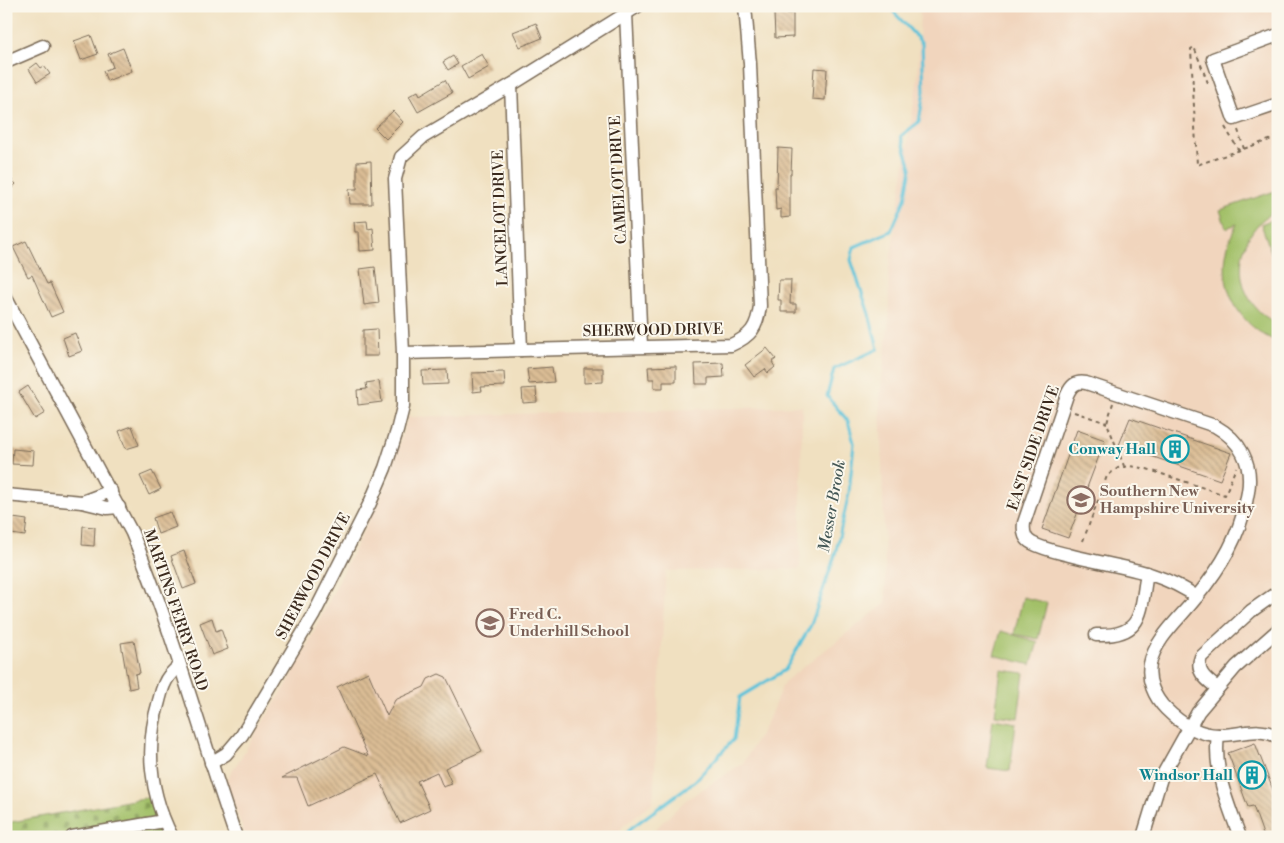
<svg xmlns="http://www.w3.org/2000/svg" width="1284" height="843" viewBox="0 0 1284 843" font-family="'Libre Bodoni',serif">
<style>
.built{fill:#f1d5bd}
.cemetery{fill:url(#cemetery-stones);stroke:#6e7543}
.pitch{fill:#a2c068;stroke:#6e7543}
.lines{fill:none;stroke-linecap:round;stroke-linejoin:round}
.stream{stroke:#5cc2d9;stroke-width:3}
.building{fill:url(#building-back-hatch)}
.minor-casing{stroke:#7a6a57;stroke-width:15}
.path{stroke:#7a6a57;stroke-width:2;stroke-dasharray:4 4;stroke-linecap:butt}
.minor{stroke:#fff;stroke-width:12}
.labels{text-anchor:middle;stroke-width:4;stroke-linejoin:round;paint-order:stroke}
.street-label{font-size:15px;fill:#3b2a1e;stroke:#fbf7ec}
.culture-label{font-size:15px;font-weight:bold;fill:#0d838f;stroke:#fbf7ec;text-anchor:end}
.education-label{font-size:15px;font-weight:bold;fill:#785e54;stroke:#fbf7ec;text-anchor:start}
.water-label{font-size:16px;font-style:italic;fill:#455856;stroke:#fbf7ec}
</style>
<defs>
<pattern id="cemetery-stones" width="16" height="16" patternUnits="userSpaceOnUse" patternTransform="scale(1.25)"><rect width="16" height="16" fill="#a2c068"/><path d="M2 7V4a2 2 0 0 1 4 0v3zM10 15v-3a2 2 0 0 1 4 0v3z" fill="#859c55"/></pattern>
<pattern id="building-back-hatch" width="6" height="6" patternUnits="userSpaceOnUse" patternTransform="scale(1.25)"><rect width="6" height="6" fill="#dbbd95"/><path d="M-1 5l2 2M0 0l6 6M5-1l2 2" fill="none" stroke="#b39a79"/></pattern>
</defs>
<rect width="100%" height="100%" fill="#fbf7ec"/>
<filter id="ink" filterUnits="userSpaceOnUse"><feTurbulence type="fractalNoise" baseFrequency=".02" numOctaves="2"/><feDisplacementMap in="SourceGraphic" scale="10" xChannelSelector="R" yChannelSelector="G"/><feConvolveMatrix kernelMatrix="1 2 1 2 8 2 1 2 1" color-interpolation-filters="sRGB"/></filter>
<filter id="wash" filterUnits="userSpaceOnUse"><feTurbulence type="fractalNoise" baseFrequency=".0096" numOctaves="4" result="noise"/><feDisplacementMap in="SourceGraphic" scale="20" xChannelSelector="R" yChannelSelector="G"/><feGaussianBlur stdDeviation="1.12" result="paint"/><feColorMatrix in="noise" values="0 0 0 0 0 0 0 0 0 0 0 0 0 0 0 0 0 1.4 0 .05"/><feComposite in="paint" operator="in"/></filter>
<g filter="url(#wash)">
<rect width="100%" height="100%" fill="#f0e0c0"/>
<g class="built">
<path d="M920 6H1278V837H647L686 800 743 763 767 723 784 682 886 603 880 398 889 316 888 274 918 76Z"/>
<path d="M802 406 800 569 666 571 653 802 623 826 615 837H256L244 833 226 781 292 676 385 487 408 417Z"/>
</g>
<path class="cemetery" d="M150 797 160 828 165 837H6V823Z"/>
<g class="pitch">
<path d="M1278 190V209C1230 234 1228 301 1278 324V342C1229 322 1211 270 1237 224L1226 228 1220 210Z"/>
<path d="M1278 217V271L1261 224Z"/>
<path d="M1023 597 1047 603 1038 639 1014 634Z"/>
<path d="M1001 631 1038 642 1031 665 994 655Z"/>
<path d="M1001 670 1024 673 1018 718 995 715Z"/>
<path d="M993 719 1016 723 1010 771 987 768Z"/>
</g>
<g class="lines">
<path class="stream" d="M624 837 631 828 695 781 734 739 740 697 785 670 811 625 835 555 849 493 854 443 848 421 827 396 834 369 878 349 869 314 851 260 854 247 891 231 905 199 911 168 901 136 919 122 924 91 922 43 892 10 894 6"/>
</g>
<g id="blocks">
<g class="building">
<path d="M774 13H793V37L775 38Z"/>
<path d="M536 23 542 38 520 47 513 32Z"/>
<path d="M91 35 98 54 81 60 74 41Z"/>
<path d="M123 48 132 71 107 81 103 71 113 67 108 54Z"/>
<path d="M482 54 489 67 468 79 461 66Z"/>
<path d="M453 56 458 64 448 70 443 62Z"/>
<path d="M37 63 41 68 44 66 50 74 37 82 29 69Z"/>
<path d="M814 68 827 69 825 100 812 99Z"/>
<path d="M445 80 452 93 418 112 409 96 418 91 420 95Z"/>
<path d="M393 111 403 122 386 139 375 128Z"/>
<path d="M778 148 792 149 791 174H790V217L781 218V209L776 210 775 187H777Z"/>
<path d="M371 161 372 204H350L349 189H357V162Z"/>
<path d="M6 174 16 184 6 194Z"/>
<path d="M367 221 368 229 373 228 375 250 360 251 359 232H355L354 222Z"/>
<path d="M26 241 47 284 50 283 63 312 51 317 32 275 28 277 13 247Z"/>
<path d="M375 267 379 303 364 305 360 269Z"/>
<path d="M779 280H791L790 304H796V312H781V300H778Z"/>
<path d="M377 329 378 356H363V330Z"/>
<path d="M75 333 82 351 69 356 63 338Z"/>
<path d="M767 348 776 359 772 362 775 367 768 373 765 369 754 377 745 365Z"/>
<path d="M723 363 724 377 708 378V384H696L695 364Z"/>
<path d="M676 366V382H663V388H654V379H649L648 367Z"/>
<path d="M552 367 554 382 529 384 527 369Z"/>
<path d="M584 368H603V382L584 383Z"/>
<path d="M447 370 448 384 423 385 422 371Z"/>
<path d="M504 372 505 386 481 387 482 391 473 392 472 373Z"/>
<path d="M379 381 382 402 358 405 357 390 367 389 366 383Z"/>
<path d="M28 386 45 413 35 419 19 392Z"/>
<path d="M536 388 537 402 523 403 522 389Z"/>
<path d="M1130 418 1231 453 1220 480 1119 445Z"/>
<path d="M132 426 139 445 126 449 119 431Z"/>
<path d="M1077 430 1105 440 1068 538 1042 529Z"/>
<path d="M13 449 34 451 33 465 12 464Z"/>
<path d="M152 471 161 489 149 495 140 476Z"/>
<path d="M170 512 176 527 158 534 153 518Z"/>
<path d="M13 518 27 520 25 536 11 534Z"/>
<path d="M83 526 95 527 94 546 82 545Z"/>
<path d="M184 551 196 584 183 589 171 556Z"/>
<path d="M212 618 216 631 221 629 228 649 212 655 200 623Z"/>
<path d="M134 641 140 673 135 674 137 687 129 689 121 643Z"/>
<path d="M368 672 387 716 395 700 424 687 428 679 439 674 446 677 482 751 445 768 452 784 443 787 437 772 417 781 430 809 400 823 377 774 308 806 297 778H282L344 747 368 756 337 687Z"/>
<path d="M1255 743 1278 803V837H1264L1253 806 1248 807 1228 753Z"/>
</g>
</g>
</g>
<g filter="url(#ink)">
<use href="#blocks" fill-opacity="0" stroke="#7a6a57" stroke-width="1"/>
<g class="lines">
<g class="minor-casing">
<g id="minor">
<path d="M626 13 641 346"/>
<path d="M1278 35 1213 59 1234 119 1278 104"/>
<path d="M6 62 43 46"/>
<path d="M511 85 521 350"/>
<path d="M6 298 132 533C173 631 201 736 236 837"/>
<path d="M403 353 731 345C751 336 757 328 760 306L750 64 745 6"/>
<path d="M6 495 82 502 107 508 119 507"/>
<path d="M82 502 111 491"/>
<path d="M1197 597C1158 569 1114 567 1069 555 1057 552 1043 549 1032 543 1024 539 1023 531 1024 523L1067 395C1071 386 1075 381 1086 383L1215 426C1240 440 1253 463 1248 492 1241 535 1222 566 1195 599 1180 618 1155 639 1150 664 1147 680 1154 697 1166 709 1180 723 1198 735 1219 735 1239 736 1258 725 1278 737"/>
<path d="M1096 635C1144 637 1140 612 1147 573"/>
<path d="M1217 688C1207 680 1195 672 1201 657L1251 611 1278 592"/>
<path d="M1218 735C1213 771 1228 804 1240 837"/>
<path d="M211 763 226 754 242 735 313 616 370 503 385 468 397 431 403 407V353L395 179 401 157 423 137 511 85 638 6"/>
<path d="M72 837 164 821"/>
<path d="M172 837C150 794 145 747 159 701 161 693 163 683 169 676 172 672 176 669 179 665"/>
<path d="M1143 837 1161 778 1198 712 1236 667 1278 630"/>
</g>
</g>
<g class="path">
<path d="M1208 83 1194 47 1191 49 1197 165 1278 137"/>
<path d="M1225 127 1239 151"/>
<path d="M1238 130 1244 149"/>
<path d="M1113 403 1107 423 1124 466"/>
<path d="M1074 412 1107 423"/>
<path d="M1083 541 1107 476 1118 468 1130 466 1147 469 1225 495 1236 467"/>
</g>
<use href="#minor" class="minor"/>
</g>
</g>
<defs>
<g id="building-ring" transform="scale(1.4375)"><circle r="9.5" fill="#fbf7ec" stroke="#0f9aa8" stroke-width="1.5"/><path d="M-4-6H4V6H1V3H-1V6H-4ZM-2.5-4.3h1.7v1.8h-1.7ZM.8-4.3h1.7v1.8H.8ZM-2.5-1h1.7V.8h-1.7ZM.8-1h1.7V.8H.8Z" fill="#0f9aa8"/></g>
<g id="university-ring" transform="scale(1.4375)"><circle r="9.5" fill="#fbf7ec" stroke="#8d6e63" stroke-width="1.5"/><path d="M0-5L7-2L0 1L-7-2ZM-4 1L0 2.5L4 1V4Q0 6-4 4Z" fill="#8d6e63"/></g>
<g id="school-ring" transform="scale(1.4375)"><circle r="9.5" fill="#fbf7ec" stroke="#8d6e63" stroke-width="1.5"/><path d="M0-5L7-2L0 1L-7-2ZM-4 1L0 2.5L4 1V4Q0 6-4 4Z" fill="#8d6e63"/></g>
</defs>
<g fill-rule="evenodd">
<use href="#building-ring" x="1175" y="449"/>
<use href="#university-ring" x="1081" y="500"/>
<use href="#school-ring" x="490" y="623"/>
<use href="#building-ring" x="1252" y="775"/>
</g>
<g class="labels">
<g class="street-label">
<text transform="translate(618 180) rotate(-93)" y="5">CAMELOT DRIVE</text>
<text transform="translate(500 218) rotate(-92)" y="5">LANCELOT DRIVE</text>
<text transform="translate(653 330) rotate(-1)" y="5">SHERWOOD DRIVE</text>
<text transform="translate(1033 448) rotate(-71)" y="5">EAST SIDE DRIVE</text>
<text transform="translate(313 576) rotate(-62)" y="5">SHERWOOD DRIVE</text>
<text transform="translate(176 610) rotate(71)" y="5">MARTINS FERRY ROAD</text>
</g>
<g class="culture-label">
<text x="1156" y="454">Conway Hall</text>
<text x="1233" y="780">Windsor Hall</text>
</g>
<g class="education-label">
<text x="1100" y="496">Southern New<tspan x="1100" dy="17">Hampshire University</tspan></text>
<text x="509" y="619">Fred C.<tspan x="509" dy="17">Underhill School</tspan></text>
</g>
<g class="water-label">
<text transform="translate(831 506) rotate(-80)" y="6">Messer Brook</text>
</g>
</g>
<rect width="1284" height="843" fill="none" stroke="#fbf7ec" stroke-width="25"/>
</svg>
